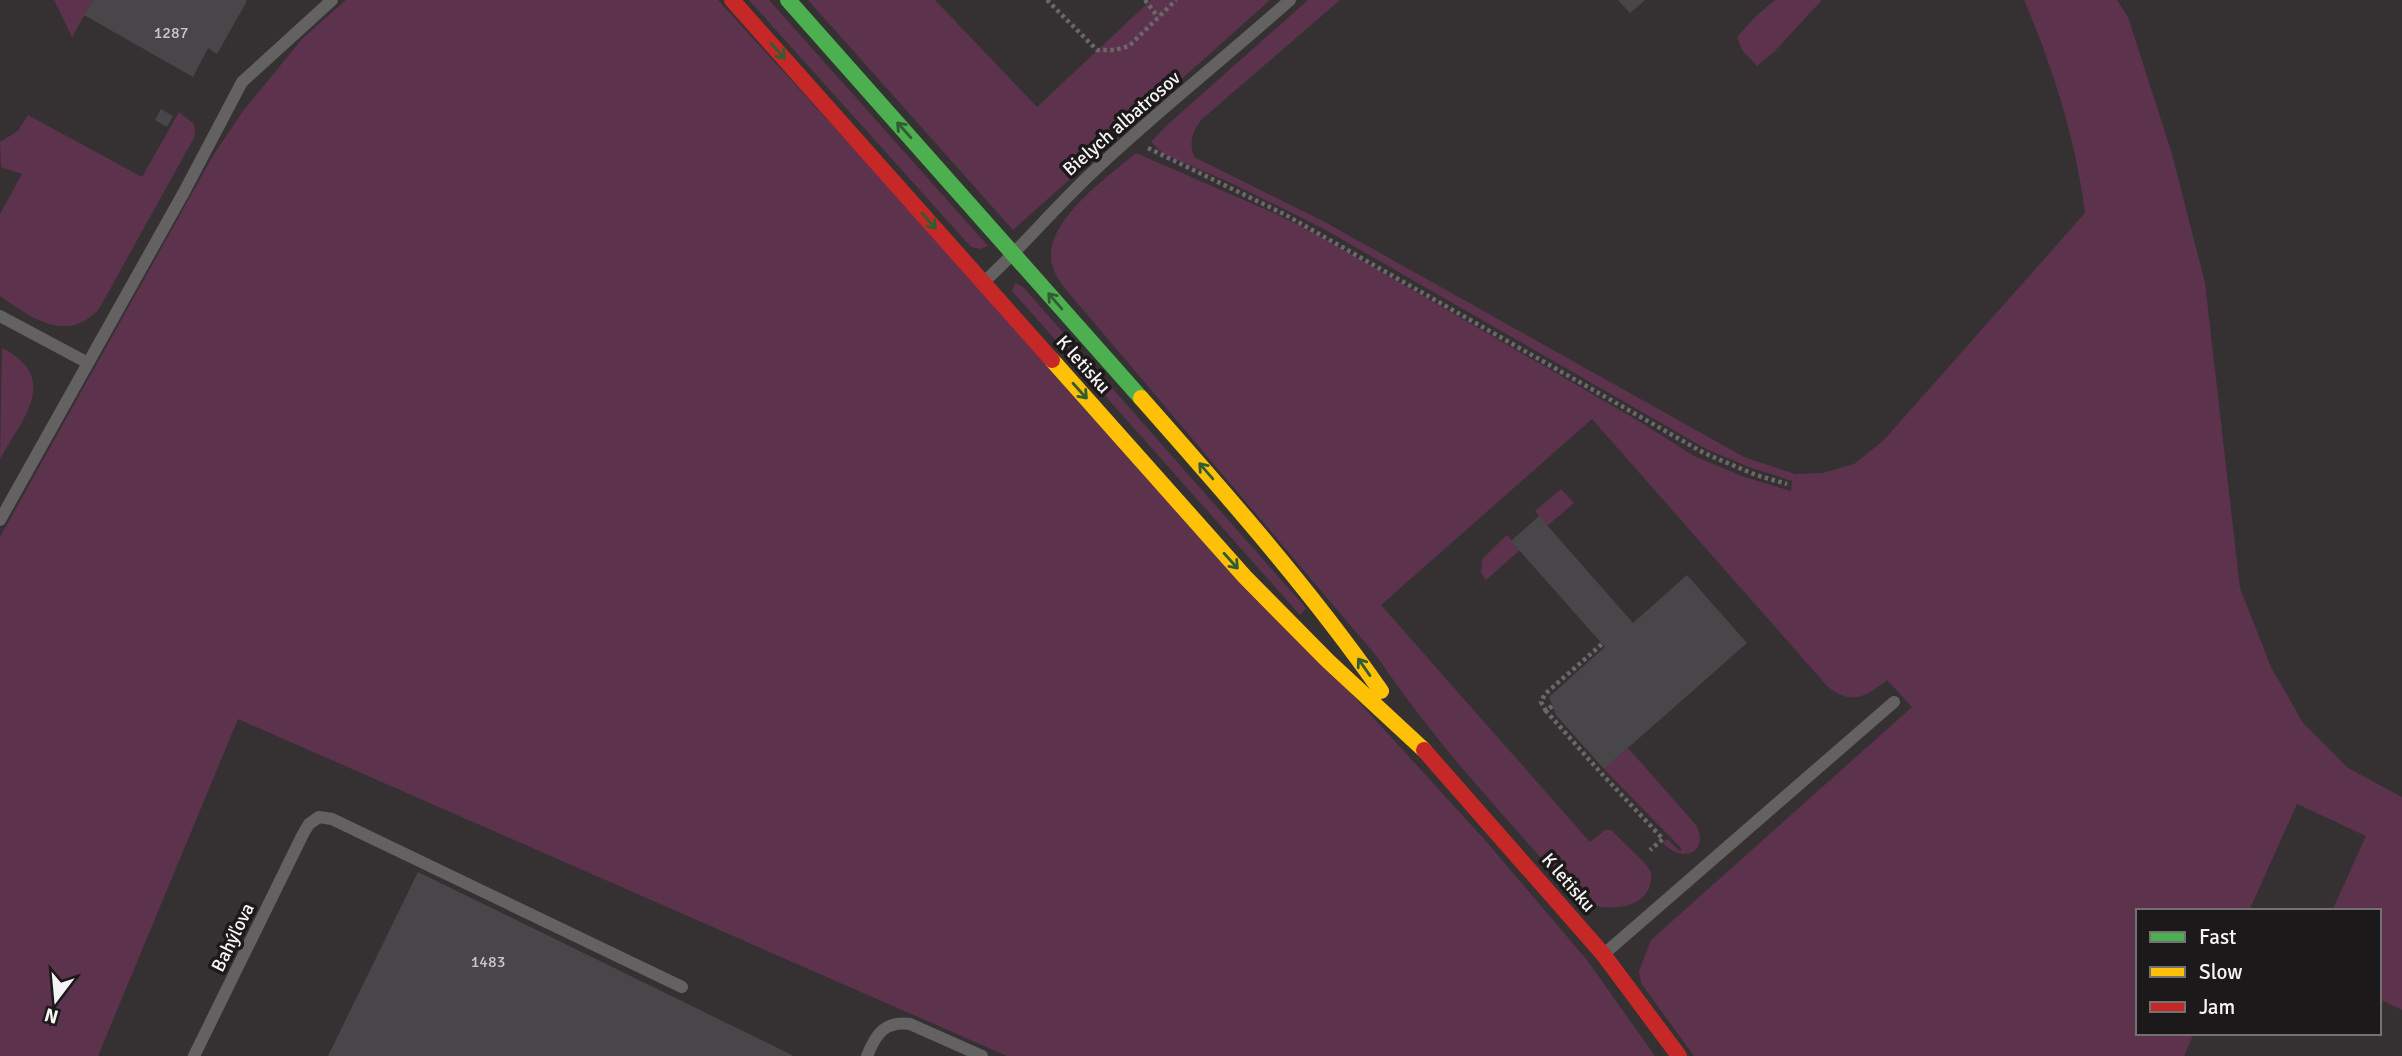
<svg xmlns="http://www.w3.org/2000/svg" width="2402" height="1056" viewBox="0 0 2402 1056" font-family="Signika,sans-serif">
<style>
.green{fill:#5c324d}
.building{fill:#484648}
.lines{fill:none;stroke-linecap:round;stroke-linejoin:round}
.path{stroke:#6b686a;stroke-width:4.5;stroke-dasharray:3.5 3.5;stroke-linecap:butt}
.lane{stroke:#646163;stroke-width:12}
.fast{stroke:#4caf50;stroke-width:16}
.slow{stroke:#ffc107;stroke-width:16}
.jam{stroke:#c62828;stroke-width:16}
.oneway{stroke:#325c32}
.labels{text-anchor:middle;stroke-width:7;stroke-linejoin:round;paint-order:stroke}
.number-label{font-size:16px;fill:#cbc8ca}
.street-label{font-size:19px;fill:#f7f4f6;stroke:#1c191a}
</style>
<rect width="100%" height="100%" fill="#353133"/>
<g class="green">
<path d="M54 0H93L72 37Z"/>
<path d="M346 0H718L1485 840 1587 960 1655 1056H1007L238 719 98 1056H0V537L214 154 243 111 302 39Z"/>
<path d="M749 0H769L988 246 980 249 971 247Z"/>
<path d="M808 0H935L1037 107 1151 0H1270L1013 230Z"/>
<path d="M1308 0H1340L1201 120C1192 133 1189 142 1194 157L1323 221 1744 457 1795 474 1823 473 1854 464 1883 441 2085 213C2076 140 2053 68 2024 0H2117L2128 17 2172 154 2205 283 2240 588 2271 667 2303 723 2348 768 2402 797V1010L2379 999V911H2332L2366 836 2297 804 2249 911H2138V1033H2194L2184 1056H1694L1641 983 1639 971 1651 940 1912 707 1887 680C1866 697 1851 706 1827 686L1592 419 1381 605 1590 842 1605 830H1611L1644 862 1651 872C1655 912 1603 913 1579 900 1509 822 1437 745 1378 658L1063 286C1057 277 1051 268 1051 256 1051 216 1108 177 1136 153L1276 214 1316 234 1637 420 1694 456 1744 477 1791 491 1792 481 1752 468 1708 450 1324 229 1231 183 1164 154 1151 142 1166 126Z"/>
<path d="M1775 0H1822L1774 52 1757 66 1742 50 1737 37 1756 16Z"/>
<path d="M179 112 194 124 195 136 99 309C67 344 31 318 0 296V214L22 174 1 167 0 142 18 131 28 115 142 177Z"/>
<path d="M1015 283 1023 287 1306 608 1300 615 1012 291Z"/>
<path d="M2 348C61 378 23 418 0 459Z"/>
<path d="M1561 489 1574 503 1547 526 1535 511Z"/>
<path d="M1507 535 1520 550 1486 580 1481 573 1482 559Z"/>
<path d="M1628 748 1696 825C1710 851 1684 865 1663 843L1667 839 1680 851 1682 849 1604 769Z"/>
</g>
<g class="building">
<path d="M93 0H245L247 1 217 54 208 48 193 77 84 15Z"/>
<path d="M1618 0H1645L1630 13Z"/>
<path d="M161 109 173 116 167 127 155 120Z"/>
<path d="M1539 516 1633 623 1687 575 1747 643 1604 769 1556 715 1549 697 1605 647 1511 541Z"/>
<path d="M418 872 794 1056H328Z"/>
</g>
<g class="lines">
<g class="path">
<path d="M1047 0 1097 50H1115L1129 46 1176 0"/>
<path d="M1145 0 1158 17"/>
<path d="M1148 148 1284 214 1704 453 1756 475 1787 484"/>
<path d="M1552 706 1546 711 1601 773 1663 839 1650 850"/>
<path d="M1546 711 1541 702 1545 694 1602 644"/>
</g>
<g class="lane">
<path d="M984 282C1023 246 1057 205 1097 168 1159 110 1226 57 1290 0"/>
<path d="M0 316 88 363"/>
<path d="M0 520 184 192 242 82 332 0"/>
<path d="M1604 954 1894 702"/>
<path d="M194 1056 303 834 309 824 319 817 332 819 682 987"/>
<path d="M867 1056C876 1034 884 1021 910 1024L982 1056"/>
</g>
<path class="fast" d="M788 0 1141 398"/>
<g class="slow">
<path d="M1052 360 1245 577 1328 661 1424 750"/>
<path d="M1141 398C1225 493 1308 587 1381 691"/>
</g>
<g class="jam">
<path d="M732 0 1052 360"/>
<path d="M1424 750 1603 954 1679 1056"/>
</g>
</g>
<defs><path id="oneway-shaft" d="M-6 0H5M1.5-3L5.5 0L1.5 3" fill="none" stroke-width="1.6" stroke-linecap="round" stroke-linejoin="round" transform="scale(1.75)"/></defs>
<g class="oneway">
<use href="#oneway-shaft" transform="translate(778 51) rotate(48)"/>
<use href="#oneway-shaft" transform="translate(904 130) rotate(-132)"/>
<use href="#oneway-shaft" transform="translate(929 221) rotate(48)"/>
<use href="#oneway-shaft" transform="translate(1055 301) rotate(-131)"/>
<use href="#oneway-shaft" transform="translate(1080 391) rotate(48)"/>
<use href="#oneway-shaft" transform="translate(1206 471) rotate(-131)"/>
<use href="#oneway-shaft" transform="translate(1231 561) rotate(48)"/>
<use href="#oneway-shaft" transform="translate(1364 667) rotate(-125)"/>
</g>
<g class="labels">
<g class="number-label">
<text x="171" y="38">1287</text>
<text x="488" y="967">1483</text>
</g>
<g class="street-label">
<text transform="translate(1121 123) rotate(-41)" y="7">Bielych albatrosov</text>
<text transform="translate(1084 364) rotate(48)" y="7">K letisku</text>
<text transform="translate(1569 882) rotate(49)" y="7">K letisku</text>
<text transform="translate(232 937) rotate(-64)" y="7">Bahýľova</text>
</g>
</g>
<rect x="2136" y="909" width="245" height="126" fill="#1c191a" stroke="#747172" stroke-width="2"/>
<rect x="2150" y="932" width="35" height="10" fill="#4caf50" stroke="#747172" stroke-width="2"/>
<text x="2199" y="944" font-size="21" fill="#f7f4f6">Fast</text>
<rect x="2150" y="967" width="35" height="10" fill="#ffc107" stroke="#747172" stroke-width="2"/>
<text x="2199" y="979" font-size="21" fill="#f7f4f6">Slow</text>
<rect x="2150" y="1002" width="35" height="10" fill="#c62828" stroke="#747172" stroke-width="2"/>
<text x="2199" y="1014" font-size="21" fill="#f7f4f6">Jam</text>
<g transform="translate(56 1000) rotate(196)" stroke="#1c191a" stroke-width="5" paint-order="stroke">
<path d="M0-5L12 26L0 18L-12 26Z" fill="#f7f4f6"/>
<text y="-10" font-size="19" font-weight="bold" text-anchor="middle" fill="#f7f4f6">N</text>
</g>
</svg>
